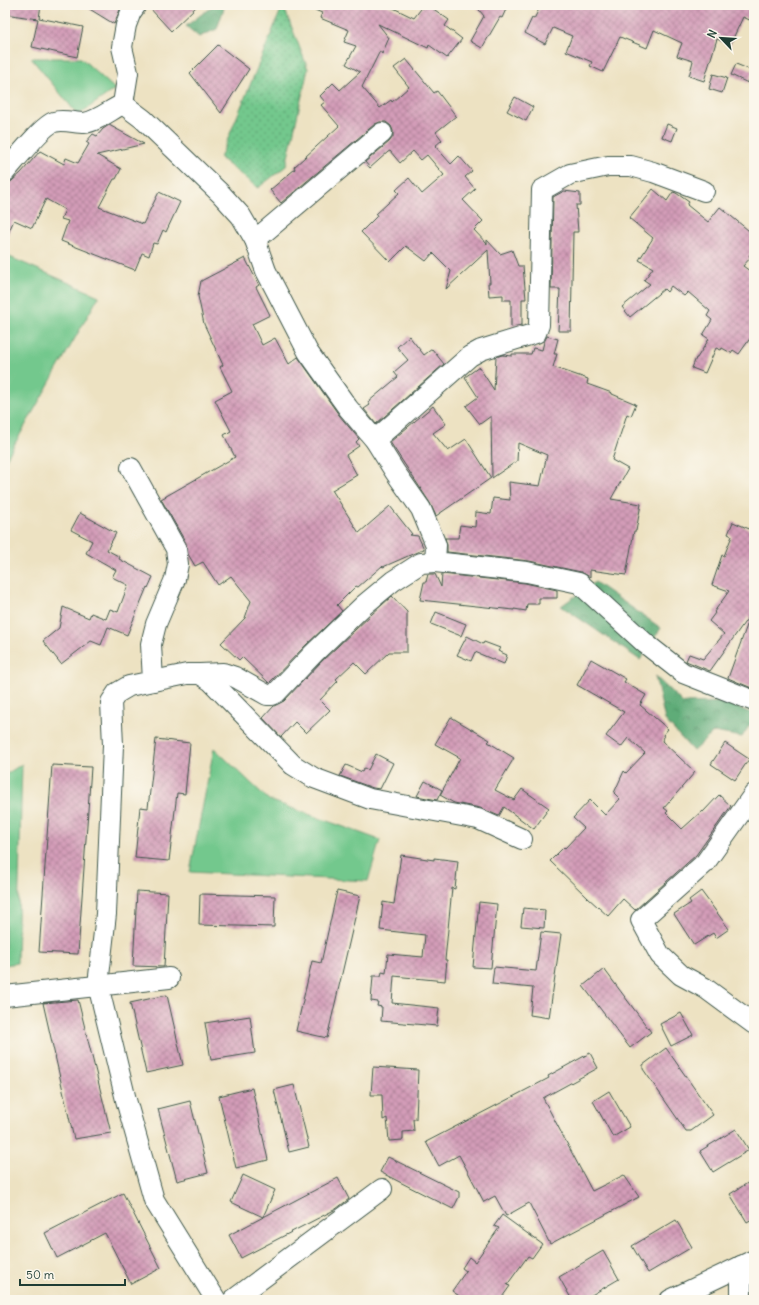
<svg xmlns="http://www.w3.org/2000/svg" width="759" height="1305" viewBox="0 0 759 1305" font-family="Delius,sans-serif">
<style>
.grass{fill:url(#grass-dots);stroke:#498260}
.forest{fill:url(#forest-crowns);stroke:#3e7456}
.park{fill:#73c88d;stroke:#498260}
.building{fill:url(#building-cross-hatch)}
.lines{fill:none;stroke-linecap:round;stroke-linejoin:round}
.minor-casing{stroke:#3e5649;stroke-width:22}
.minor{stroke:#fff;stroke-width:20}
</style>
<defs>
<pattern id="grass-dots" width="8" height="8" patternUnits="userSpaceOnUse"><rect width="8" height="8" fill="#73c88d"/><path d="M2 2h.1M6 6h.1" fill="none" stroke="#5ea474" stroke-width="1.8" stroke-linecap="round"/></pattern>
<pattern id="forest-crowns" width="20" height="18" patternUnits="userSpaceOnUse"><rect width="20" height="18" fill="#5eac78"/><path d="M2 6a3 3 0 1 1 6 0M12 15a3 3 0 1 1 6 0" fill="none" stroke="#4d8d63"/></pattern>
<pattern id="building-cross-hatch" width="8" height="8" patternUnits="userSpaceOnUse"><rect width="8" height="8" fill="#d39cb8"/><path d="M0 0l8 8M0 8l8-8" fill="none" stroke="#ab8096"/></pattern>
</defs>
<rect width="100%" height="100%" fill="#fbf7ec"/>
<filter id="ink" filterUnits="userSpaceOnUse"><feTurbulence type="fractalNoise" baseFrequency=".025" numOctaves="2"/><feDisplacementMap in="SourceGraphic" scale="8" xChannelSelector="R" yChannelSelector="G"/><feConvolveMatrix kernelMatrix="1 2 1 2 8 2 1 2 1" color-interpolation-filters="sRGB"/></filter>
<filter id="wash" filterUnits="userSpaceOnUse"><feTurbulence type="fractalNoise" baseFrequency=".012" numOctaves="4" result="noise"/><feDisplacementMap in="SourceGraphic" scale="16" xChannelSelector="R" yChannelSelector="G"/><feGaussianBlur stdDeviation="0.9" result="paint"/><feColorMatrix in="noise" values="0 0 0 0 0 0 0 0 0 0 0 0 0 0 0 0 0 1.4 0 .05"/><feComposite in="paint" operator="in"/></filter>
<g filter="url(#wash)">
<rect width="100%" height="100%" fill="#ede2c2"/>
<path class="grass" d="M283 5 308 69 286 166 258 188 220 158Z"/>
<g class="forest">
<path d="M214 5H225L217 29 199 37 186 26Z"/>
<path d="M595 582 661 628 640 660 561 606Z"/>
<path d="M655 676 683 703 723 702 754 714V718L742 737 714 732 693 751 665 720Z"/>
</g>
<g class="park">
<path d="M31 58H81L115 89 78 115Z"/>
<path d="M5 255 99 296 5 461Z"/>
<path d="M214 748 269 800 380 840 368 881 190 872Z"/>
<path d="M22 764 17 963 5 965V775Z"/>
</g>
<g id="blocks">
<g class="building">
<path d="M5 5H41L39 18 83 27 77 57 32 47 38 19 5 14Z"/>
<path d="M83 5H122L114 24Z"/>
<path d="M147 5H198L171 31Z"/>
<path d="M303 5H387L414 18 424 5H428L449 20 445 26 462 39 447 58 429 45 428 48 378 24 389 38 382 54 380 51 362 87 380 108 391 100 392 102 409 87 394 68 406 59 434 93 437 91 456 116 436 132 442 140 435 146 451 164 459 156 472 171 465 177 475 189 463 200 483 221 474 230 487 244V240L500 254 512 250 518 266H523L526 299H522V325L511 327V300H503V295L489 296 488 283H490L488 250 446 289 451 271 433 253 426 261 406 246 390 262 361 232 377 216 376 214 399 193 396 190 409 178 422 194 444 175 427 155 421 160 413 151 400 163 390 151 388 152 370 168 365 162 389 142 393 137V131L391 126 386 122H380L375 124 281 203 270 190 295 169 294 167 339 126 321 105 325 102 320 96 333 83 340 90 360 72 346 64 356 46 344 42 349 30 320 18 322 13Z"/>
<path d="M475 5H508L502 18 500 17 482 48 470 41 484 16Z"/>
<path d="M541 5H754V22L743 17 730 45 717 39 704 81 689 76 693 61 677 56 682 43 654 30 647 48 620 37 603 72 590 66 592 62 566 51 572 36 553 28 545 44 525 33 532 18 534 19Z"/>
<path d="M218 45 249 69 221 113 190 73Z"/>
<path d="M736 64 753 71 748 83 731 75Z"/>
<path d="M713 74 727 78 722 93 709 89Z"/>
<path d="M515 97 533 107 526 121 507 111Z"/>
<path d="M667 124 677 128 672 141 662 137Z"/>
<path d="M109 125 144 144 97 155 121 169 116 179H114L99 207 143 224 159 192 180 202 166 232 163 230 157 244 153 243 149 256 142 253 135 270 61 241 68 221 61 219 65 210 46 199 32 228 14 220 5 240V187L21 173 40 151 64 164 66 158 78 163 89 144 86 142 93 134 97 136 103 129Z"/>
<path d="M653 189 667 201 673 192 676 193 689 202 687 205 708 222 720 207 754 235V248L749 256 751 257 743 266 754 274V333L739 354 733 350 731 353 722 348 721 350 716 348 705 373 692 368 696 358H697L709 339 703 335 712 320 707 316 710 311 688 292 684 296 671 286 667 292 664 289 630 317 622 307 650 284 644 280 653 268 639 260 653 238 629 218Z"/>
<path d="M564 191 580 193V205H576L578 232H573L571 331H558L560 289H551L553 197Z"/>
<path d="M245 258 259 285 256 287 270 315 252 324 262 345 275 338 289 364 298 357 339 415 359 439 356 442 359 446 346 455 357 475 332 490 359 533 390 506 412 534 410 535 418 536 424 549 383 567 382 566 358 587 356 586 337 605 342 611 306 645 269 683 242 657 239 660 221 643 245 618 251 601 231 576 218 585 203 562 195 566 188 554 186 543 161 499 235 457 224 435 231 431 215 400 232 391 220 367 223 365 204 324 198 296 201 281Z"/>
<path d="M409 336 424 355 432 349 444 364 376 424 364 409 370 405 368 402 398 377 394 372 408 360 397 347Z"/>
<path d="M547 336 558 339 554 354H557L553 367 588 379 587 384 612 393V394L636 404 631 416 627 414 612 460 628 469 611 499 641 504 636 531H634L626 575 590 570V577L581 572 529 561 447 552V545L445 538H458L460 525 475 527 476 512 491 514 493 498 510 500 509 482 540 486 547 455 518 443 517 461 492 478 491 416 480 424 466 406 478 397 465 377 479 367 494 390 496 357 502 355 512 356V354H531L533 348 542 350 544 342Z"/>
<path d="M433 406 446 424 433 433 448 451 466 439 491 478 436 516 430 503 390 442Z"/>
<path d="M80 513 116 533 107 550 120 557 119 559 153 577 148 588 147 587 127 635 108 627 101 645 91 641 61 664 43 641 59 628 63 607 89 618 91 613 106 619 110 609 118 612 128 585 112 577 116 570 86 553 92 541 71 530Z"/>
<path d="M733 522 754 531V689L728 678 750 617 749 616 710 671 686 661 689 654 703 659 724 634 709 621 715 613 714 612 729 591 712 585 722 555 724 556 732 536 728 534Z"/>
<path d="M428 574H435L441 587 442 574 525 583 557 590V598H539V604H527L526 611 514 609V610L420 600 424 582H426Z"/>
<path d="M392 596 407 612V652H389L366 674 354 662 336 679 338 681 320 700 330 710 306 733 295 722 281 737 263 718 274 706 284 701 322 661 372 614Z"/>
<path d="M436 612 466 624 461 636 431 624Z"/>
<path d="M467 636 483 644 484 642 500 648 498 651 507 655 504 664 475 652 471 661 457 655Z"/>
<path d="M591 659 626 679 624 682 646 695 640 705 668 729 663 735 664 737 662 741 695 772 664 808 668 811 666 813 682 829 702 811 703 812 719 795 731 806 696 855 635 910 623 899 608 916 588 898 550 861 564 847 565 848 584 828 573 818 590 800 605 815 620 799 614 793 624 771 626 773 645 753 628 738 621 747 606 736 624 712 577 685Z"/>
<path d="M451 717 490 740 488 742 514 758 495 790 514 800 522 789 549 808 534 829 504 807 499 816 480 808 454 803 440 795 460 758 435 744Z"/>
<path d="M156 739 190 743 185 794 177 793 169 861 135 858 140 807 148 808Z"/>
<path d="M725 743 749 759 735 780 711 764Z"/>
<path d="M376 754 393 763 380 789 373 788 340 776 346 765 362 772 364 768 368 770Z"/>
<path d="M52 765 91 767 78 954 39 952Z"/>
<path d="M425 781 442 790 437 800 417 796Z"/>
<path d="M401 855 434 860V858L458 861 455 889 452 888 445 960H447L445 981 394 976 392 1003 439 1008 437 1026 381 1021 382 1007 377 1006 378 1002 371 1001 373 976H381L382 972 386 973 388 954 423 957 425 935 380 930 383 902 394 904Z"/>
<path d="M137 891 168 893 164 967 133 966Z"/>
<path d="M337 891 360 896 327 1038 296 1031 312 961 321 963Z"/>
<path d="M701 891 729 929 716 938 713 933 694 945 674 914 691 903 689 900Z"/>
<path d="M200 894 275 896 274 927 199 925Z"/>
<path d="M479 902 497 904 491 968 473 967Z"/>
<path d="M523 908 545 910 544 928 521 926Z"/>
<path d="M541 932 561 934 549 1018 530 1015 533 988 492 984 494 967 536 971Z"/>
<path d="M604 969 651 1032 630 1048 583 986Z"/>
<path d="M167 995 183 1065 146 1073 130 1003Z"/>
<path d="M78 1000 111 1133 74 1139 43 1003Z"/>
<path d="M681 1013 693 1035 671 1046 660 1024Z"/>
<path d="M250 1016 255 1053 211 1060 205 1023Z"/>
<path d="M666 1048 713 1115 691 1131H686L643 1069V1065Z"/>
<path d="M590 1053 598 1068 543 1098 592 1191 624 1175 639 1197 550 1244 529 1203 506 1216 495 1196 484 1202 459 1155 439 1166 426 1142 549 1078 548 1076Z"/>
<path d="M373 1067 418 1070 416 1119H413L414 1131 403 1132V1140L389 1141 387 1118 383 1120 382 1095H371Z"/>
<path d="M294 1085 309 1147 289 1152 274 1090Z"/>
<path d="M252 1088 268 1160 236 1168 219 1096Z"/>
<path d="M609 1091 630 1127 613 1137 593 1101Z"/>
<path d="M190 1101 208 1173 177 1181 158 1109Z"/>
<path d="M736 1129 749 1150 713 1172 700 1151Z"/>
<path d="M388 1157 459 1192V1197L453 1209 380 1172Z"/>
<path d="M243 1175 275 1190 263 1217 231 1202Z"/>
<path d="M338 1178 349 1199 336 1209 241 1258 229 1235Z"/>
<path d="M754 1179V1218L747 1222 730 1194Z"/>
<path d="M123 1193 161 1268 131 1284 105 1233 57 1258 45 1233Z"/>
<path d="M502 1215 542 1244 532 1258 528 1256 507 1285 510 1286 500 1300H465L452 1291 466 1271 462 1268 469 1257 475 1262 499 1228 494 1226Z"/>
<path d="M676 1220 692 1247 648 1273 632 1246Z"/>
<path d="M603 1251 619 1279 583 1300H572L559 1277Z"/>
</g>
</g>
</g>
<g filter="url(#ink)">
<use href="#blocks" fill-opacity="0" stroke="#3e5649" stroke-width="1"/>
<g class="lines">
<g class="minor-casing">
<g id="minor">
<path d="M123 104 143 119 221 194 241 216 255 240 266 271 308 352 348 408 375 440 395 472 421 509 436 545 435 562 527 572 579 583 646 644 683 673 754 701"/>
<path d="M5 172C14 162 43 125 54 122 63 119 75 123 84 123 96 122 112 109 123 104L128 73 122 47 126 25 131 12 136 5"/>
<path d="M255 240 382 133"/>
<path d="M375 440 470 356 481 350 536 333 539 325 542 190 570 174 608 166H631L653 172 704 191"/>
<path d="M131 468 176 549 178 564 175 579 156 624 151 644 153 681"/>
<path d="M200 674 223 673 235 677 267 695H272L276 693 314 653 364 605 393 581 421 563 435 562"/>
<path d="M754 794 705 863 641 920 660 955 681 975 705 988 754 1024"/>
<path d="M5 996 169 978"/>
<path d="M216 1300 154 1200 126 1100 98 985 106 914 113 745 111 702 117 693 129 686 187 674H200L211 681 293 765 314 778 370 799 478 819 522 839"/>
<path d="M233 1300 382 1189"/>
<path d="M670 1300 754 1260"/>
<path d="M741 1300V1266"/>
</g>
</g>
<use href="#minor" class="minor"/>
</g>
</g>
<rect width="759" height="1305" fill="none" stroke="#fbf7ec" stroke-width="20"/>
<g transform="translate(721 38) rotate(295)" stroke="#fbf7ec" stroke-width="3" paint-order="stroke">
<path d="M0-3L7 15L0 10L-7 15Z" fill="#1f3d34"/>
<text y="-6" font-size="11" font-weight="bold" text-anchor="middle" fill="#1f3d34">N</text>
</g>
<path d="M20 1279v6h105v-6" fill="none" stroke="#1f3d34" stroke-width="2"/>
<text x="26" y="1279" font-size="12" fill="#1f3d34" stroke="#fbf7ec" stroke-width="3" paint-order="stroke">50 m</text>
</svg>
